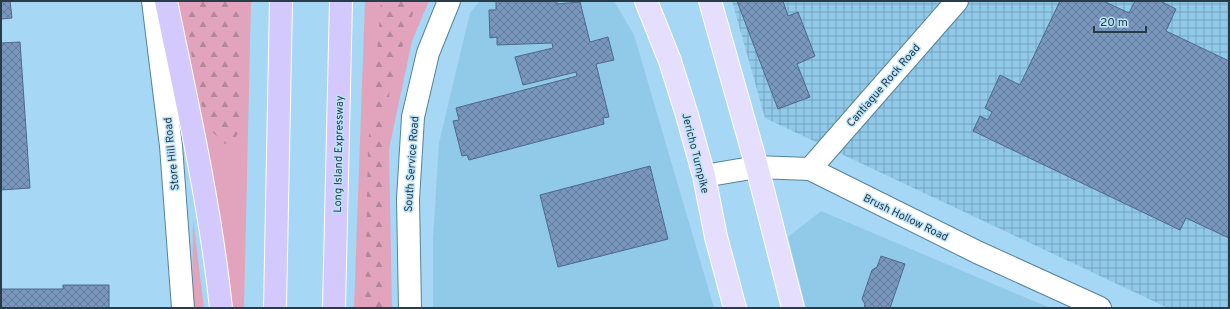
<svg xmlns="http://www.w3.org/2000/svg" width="1230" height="309" font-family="Overpass,sans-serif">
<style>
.built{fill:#91c9e8}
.industrial{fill:url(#industrial-grid)}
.grass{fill:#e1a4bc}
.forest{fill:url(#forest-firs)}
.building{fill:url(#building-cross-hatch);stroke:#4c698b}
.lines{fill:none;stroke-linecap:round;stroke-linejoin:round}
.secondary-casing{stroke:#54839d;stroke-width:24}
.primary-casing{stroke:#fff;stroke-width:24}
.motorway-casing{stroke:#fff;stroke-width:24}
.secondary{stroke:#fff;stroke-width:22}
.primary{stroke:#e5dffd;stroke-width:22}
.motorway{stroke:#d3c9fc;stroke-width:22}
.labels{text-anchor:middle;stroke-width:3;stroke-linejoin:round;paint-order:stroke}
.street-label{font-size:11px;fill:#273c47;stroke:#bbe3fa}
</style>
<defs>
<pattern id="industrial-grid" width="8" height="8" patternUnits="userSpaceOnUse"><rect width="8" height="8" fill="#91c9e8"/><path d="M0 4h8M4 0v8" fill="none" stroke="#76a4be"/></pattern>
<pattern id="forest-firs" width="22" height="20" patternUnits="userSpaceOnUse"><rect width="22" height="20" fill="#e1a4bc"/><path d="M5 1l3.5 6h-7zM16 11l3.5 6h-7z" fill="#b6879b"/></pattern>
<pattern id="building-cross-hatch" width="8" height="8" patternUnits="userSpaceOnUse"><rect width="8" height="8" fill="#7997bc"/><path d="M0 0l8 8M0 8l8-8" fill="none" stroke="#637c9b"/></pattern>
</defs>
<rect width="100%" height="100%" fill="#a6d7f4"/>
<g class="built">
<polygon points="480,1 614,1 634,35 714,308 433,308 433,239 439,143 470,13"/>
<polygon points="821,211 1050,308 806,308 788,237"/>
</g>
<polygon class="industrial" points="732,1 1229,1 1229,308 1168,308 765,118"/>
<g class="grass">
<polygon points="173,1 251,1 244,308 228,308"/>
<polygon points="365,1 429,1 412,41 389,149 392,308 354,308"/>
<polygon points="193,219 204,308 192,308"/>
</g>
<g class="forest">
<polygon points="188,1 242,1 240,131 232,142 225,144 208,128 197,89 187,27"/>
<polygon points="381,1 417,1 391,82 384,131 385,308 365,308 368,144 373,104"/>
</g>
<g class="building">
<polygon points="1,1 10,1 12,18 1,19"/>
<polygon points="496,1 557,1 557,4 580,2 590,42 608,37 614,60 596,64 609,117 603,118 604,124 469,160 467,155 462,156 453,121 459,120 456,108 577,76 576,72 523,85 515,57 553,48 552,43 497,45 497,37 490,38 489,10 496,10"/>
<polygon points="737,1 783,1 788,16 798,12 815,56 797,64 810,97 778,109"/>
<polygon points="1060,1 1103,1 1129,13 1135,1 1160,1 1176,9 1166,31 1229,61 1229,238 1186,218 1180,230 973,131 980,116 988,120 992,112 985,108 1000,75 1020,85"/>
<polygon points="20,42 30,188 1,190 1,43"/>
<polygon points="650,166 668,239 558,267 540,195"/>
<polygon points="881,256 905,264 890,308 864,308 865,304 862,299 872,270 877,267"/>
<polygon points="63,285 109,285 109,308 1,308 1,289 63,289"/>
</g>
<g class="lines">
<defs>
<g id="secondary">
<polyline points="153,1 171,146 183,308"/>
<polyline points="810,169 957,1"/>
<polyline points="704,176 757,167 810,169 977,252 1100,308"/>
<polyline points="410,308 408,199 413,117 428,53 449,1"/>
</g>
<g id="primary">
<polyline points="646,1 670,61 687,115 704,176 716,237 735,308"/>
<polyline points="710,1 757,167 793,308"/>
</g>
<g id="motorway">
<path d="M 166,1 C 187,103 210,204 221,308"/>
<polyline points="275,308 281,1"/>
<polyline points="334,308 341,1"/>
</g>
</defs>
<use href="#secondary" class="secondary-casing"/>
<use href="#primary" class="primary-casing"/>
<use href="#motorway" class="motorway-casing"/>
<use href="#secondary" class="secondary"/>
<use href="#primary" class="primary"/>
<use href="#motorway" class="motorway"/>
</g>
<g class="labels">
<g class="street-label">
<text transform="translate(883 85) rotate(-49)" y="4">Cantiague Rock Road</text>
<text transform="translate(696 153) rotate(76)" y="4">Jericho Turnpike</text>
<text transform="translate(171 154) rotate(-96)" y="4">Store Hill Road</text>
<text transform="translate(338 154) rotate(-89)" y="4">Long Island Expressway</text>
<text transform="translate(411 164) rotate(-86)" y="4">South Service Road</text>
<text transform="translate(906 217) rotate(26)" y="4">Brush Hollow Road</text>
</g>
</g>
<rect width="1230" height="309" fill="none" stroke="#273c47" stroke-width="4"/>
<path d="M1094 26v6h52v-6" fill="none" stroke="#273c47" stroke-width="2"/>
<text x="1100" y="26" font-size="12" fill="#273c47" stroke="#bbe3fa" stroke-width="3" paint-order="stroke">20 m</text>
</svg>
